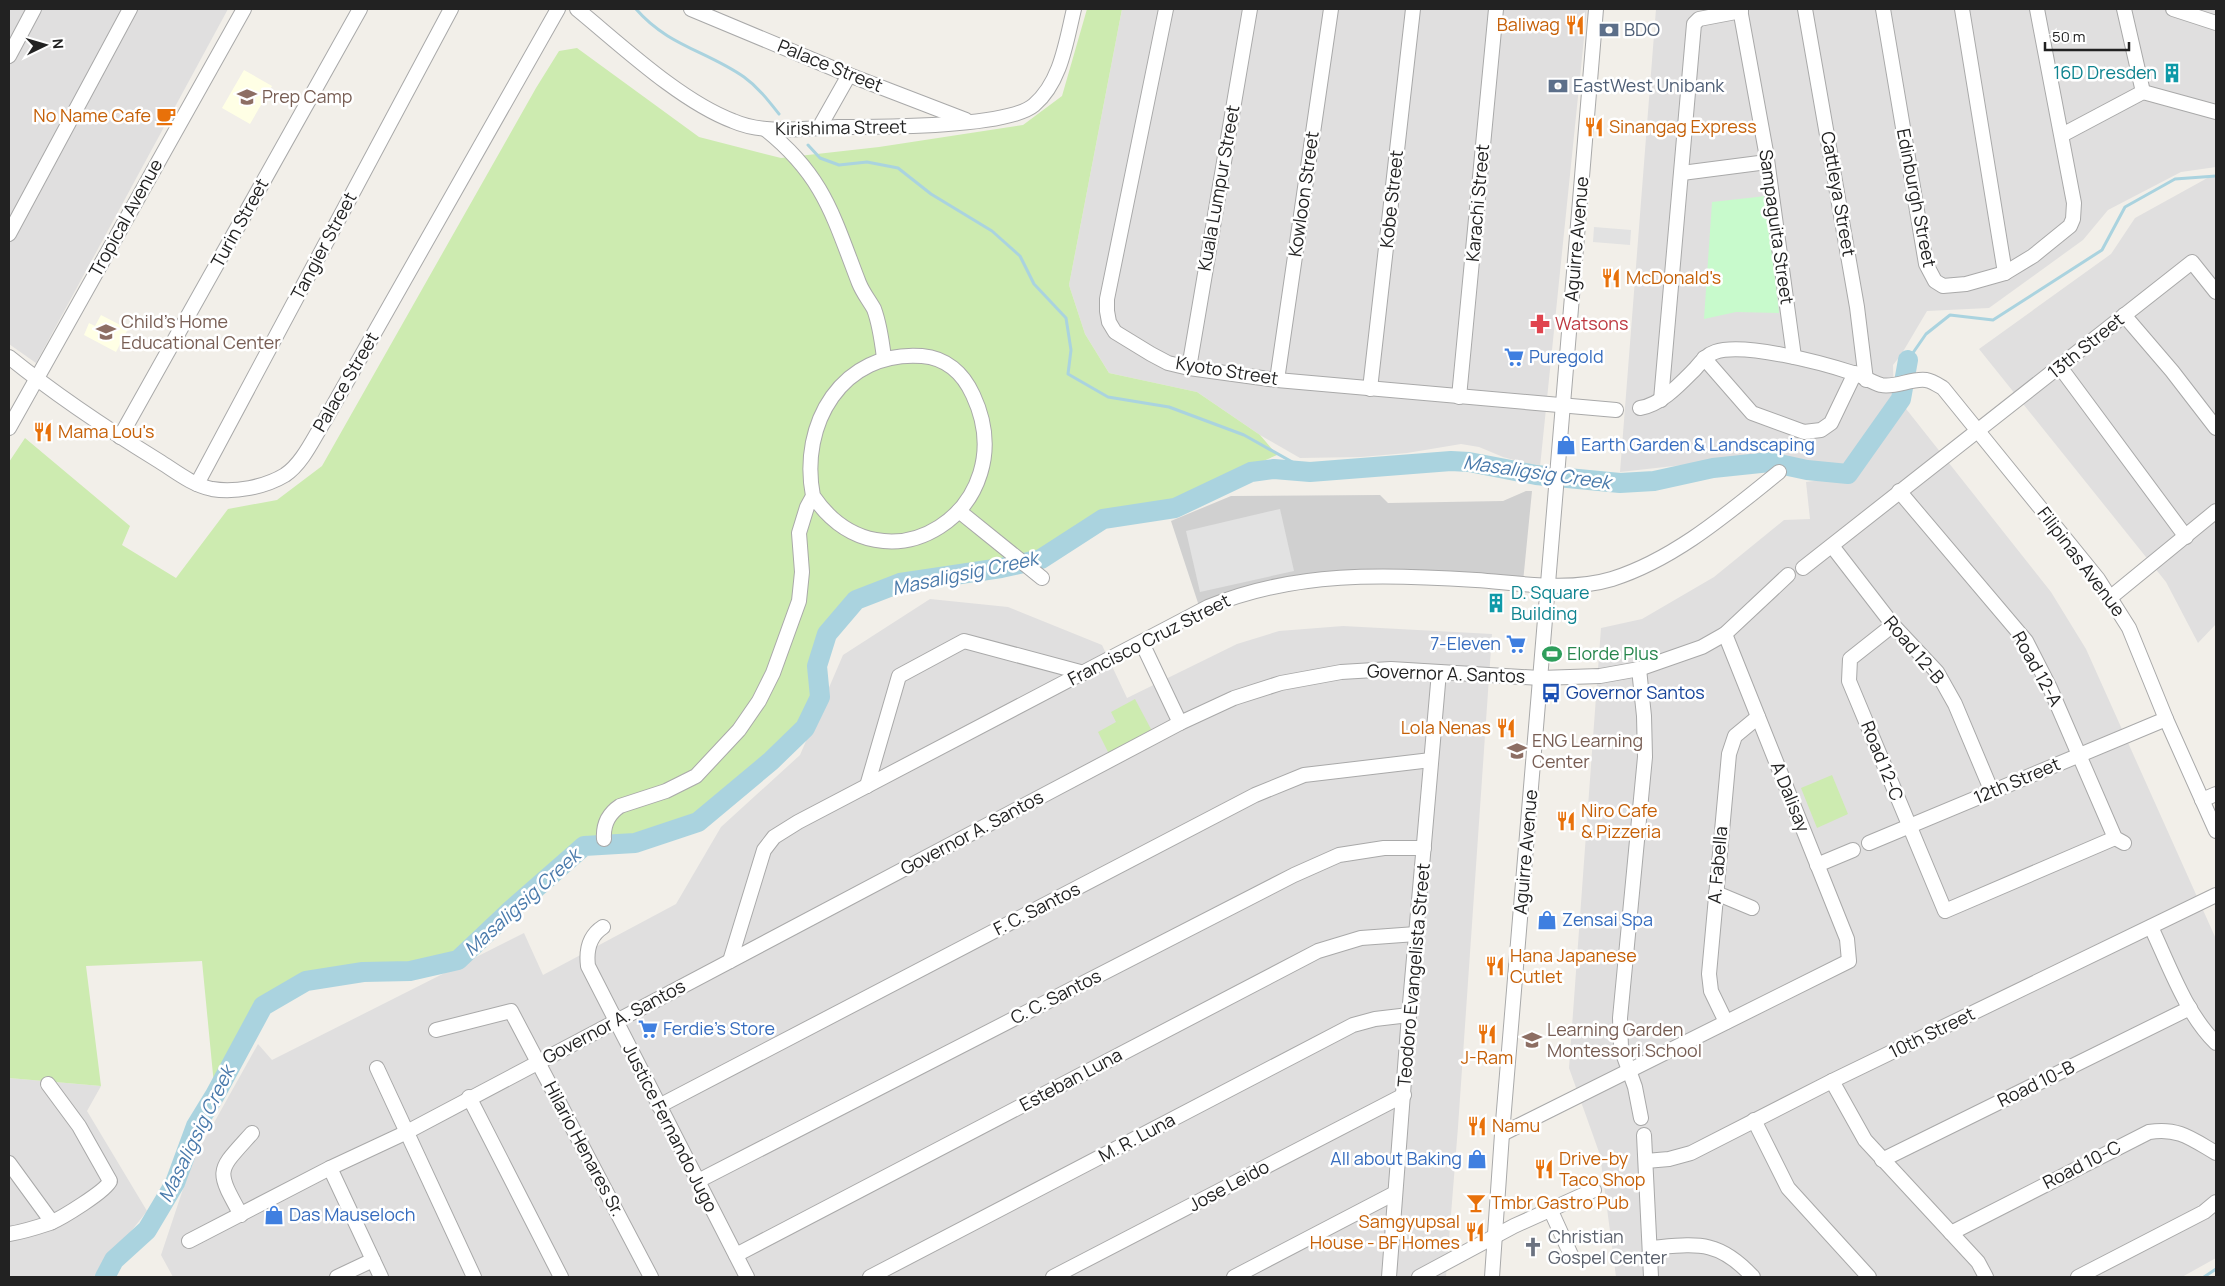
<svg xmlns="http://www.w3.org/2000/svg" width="2225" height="1286" font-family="Manrope,sans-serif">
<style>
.residential{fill:#e0dfdf}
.education{fill:#ffffe5}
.religious{fill:#d0d0d0}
.grass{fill:#cdebb0}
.park{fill:#c8facc}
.parking{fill:#e2e2e2}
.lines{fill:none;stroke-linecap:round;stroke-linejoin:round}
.stream{stroke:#aad3df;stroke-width:3}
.river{stroke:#aad3df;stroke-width:20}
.minor-casing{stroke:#a9a9a9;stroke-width:16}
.minor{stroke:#fff;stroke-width:14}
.labels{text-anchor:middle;stroke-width:5;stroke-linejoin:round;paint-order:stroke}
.food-label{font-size:18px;fill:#c56008;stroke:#fff;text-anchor:start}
.service-label{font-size:18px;fill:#4e5e75;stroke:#fff;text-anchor:start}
.street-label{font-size:18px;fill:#222;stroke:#fff}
.culture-label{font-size:18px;fill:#0d838f;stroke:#fff;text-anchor:end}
.education-label{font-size:18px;fill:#785e54;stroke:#fff;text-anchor:start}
.health-label{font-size:18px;fill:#be3a42;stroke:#fff;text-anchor:start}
.shop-label{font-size:18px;fill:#366cbe;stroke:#fff;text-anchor:start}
.leisure-label{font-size:18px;fill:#27864d;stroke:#fff;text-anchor:start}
.transit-label{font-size:18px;fill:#164399;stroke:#fff;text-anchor:start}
.worship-label{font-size:18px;fill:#5b616d;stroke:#fff;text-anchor:start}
.water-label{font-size:19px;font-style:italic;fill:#4a7aab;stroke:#fff}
</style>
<rect width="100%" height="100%" fill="#f2efe9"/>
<g class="residential">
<polygon points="9,9 228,9 36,363 9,344"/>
<polygon points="1122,9 1587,9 1540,467 1503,457 1479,447 1461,444 1407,453 1361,457 1300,458 1260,435 1197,392 1109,373 1085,334 1069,285"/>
<polygon points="1656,9 2216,9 2216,167 2181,172 2108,210 2083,240 1989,308 1927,311 1901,355 1893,365 1894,403 1846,465 1815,467 1764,456 1620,472"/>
<polygon points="2211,176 2216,178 2216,624 2198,643 2166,582 1979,349 2111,254 2135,218"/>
<polygon points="1903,405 2051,592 2086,649 2216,939 2216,1258 2182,1277 1616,1277 1600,1155 1569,1068 1601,628 1642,619 1714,577 1784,520 1810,519 1806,482 1858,475"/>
<polygon points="930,599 1008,607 1102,645 1127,698 1237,644 1279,631 1343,626 1492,634 1458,1127 1446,1277 173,1277 161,1255 192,1162 258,1044 272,1060 524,933 543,975 676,904 721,827 800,755 843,655"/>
<polygon points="9,1078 101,1086 87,1111 147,1211 95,1277 9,1277"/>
</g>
<g class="education">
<polygon points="244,70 272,86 250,124 222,108"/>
<polygon points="101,315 128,329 116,352 84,335 89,323 95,326"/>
</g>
<polygon class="religious" points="1526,491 1532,491 1523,582 1366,573 1199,606 1171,521 1231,496 1380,495 1388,503 1503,501"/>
<g class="grass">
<polygon points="1087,9 1122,9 1069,285 1085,334 1109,373 1197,392 1260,435 1277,455 1172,501 1100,512 1041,559 1001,568 900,583 856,600 827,634 817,666 820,697 805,728 771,761 698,822 635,843 584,846 512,909 458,960 410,971 363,972 306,981 263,1006 215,1095 202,961 86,966 101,1086 9,1078 9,462 25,438 130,526 122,545 176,578 228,509 277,500 322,466 536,88 559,51 577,48 699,137 781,158 879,147 1023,125 1062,96"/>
<polygon points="1135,699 1152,731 1109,754 1098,732 1116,722 1111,712"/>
<polygon points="1832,775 1848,814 1817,828 1801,788"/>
</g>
<polygon class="park" points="1766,196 1779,313 1736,312 1704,319 1712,202"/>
<g class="parking">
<polygon points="1594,227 1631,230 1630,245 1593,242"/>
<polygon points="1280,509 1294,571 1200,592 1186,531"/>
</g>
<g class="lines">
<g class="stream">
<path d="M 636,9 C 668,46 707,51 744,77 C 758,87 768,100 779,114"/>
<polyline points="808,145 820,158 839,165 867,162 898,168 931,194 992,231 1020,256 1034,284 1066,318 1071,350 1068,374 1108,397 1169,407 1244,435 1310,472"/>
<polyline points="1908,360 1926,334 1950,315 1993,320 2102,250 2125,207 2175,179 2216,176"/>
<polyline points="2204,1277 2216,1269"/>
</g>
<polyline class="river" points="105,1277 114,1260 147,1230 175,1183 196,1126 215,1095 263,1006 306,981 363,972 410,971 458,960 512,909 584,846 635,843 698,822 771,761 805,728 820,697 817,666 827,634 856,600 900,583 1001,568 1041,559 1103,519 1175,508 1251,472 1274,469 1310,472 1451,461 1469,462 1536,475 1620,483 1654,481 1713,468 1770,462 1807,470 1848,474 1901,399 1908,360"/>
<defs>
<g id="minor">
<path d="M 577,9 C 621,45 680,101 733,121 C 742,125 756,128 766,129 C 789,131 814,128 838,127 C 877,127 1007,128 1034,105 C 1061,82 1066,42 1074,9"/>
<polyline points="691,9 849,75 966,120"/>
<polyline points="1166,9 1107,299 1107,311 1109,322 1115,332 1151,354 1168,363 1189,368 1277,380 1616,410"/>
<polyline points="1740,9 1766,152 1794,357"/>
<polyline points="1805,9 1857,307 1866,380"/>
<polyline points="1883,9 1926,264 1935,281 1943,286 1966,284 2005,273 2033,256 2070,226 2073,219 2074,203 2037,9"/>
<polyline points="1962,9 2005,273"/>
<polyline points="2124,9 2143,92"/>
<polyline points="2173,9 2216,23"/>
<polyline points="9,56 34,9"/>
<polyline points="819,128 849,75"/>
<path d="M 765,129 C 824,176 833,216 859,283 C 863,293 869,300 874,309 C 880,325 882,342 884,358"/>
<polyline points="2062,135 2143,92 2216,112"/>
<polyline points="1682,173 1767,162"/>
<polyline points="9,234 130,9"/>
<polyline points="2124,315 2172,371 2216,428"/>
<path d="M 9,357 C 56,395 107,429 159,461 C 175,471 192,485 212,489 C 235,493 265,487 285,475 C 303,463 314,437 325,420 L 558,9"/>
<polyline points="1704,358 1752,413 1804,432 1821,430 1831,423 1855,373"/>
<polyline points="2060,367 2186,537"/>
<polyline points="1189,368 1250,9"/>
<polyline points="1277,380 1331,9"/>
<polyline points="1370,389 1413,9"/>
<polyline points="1459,397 1496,9"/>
<polyline points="1661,400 1694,24 1699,19 1741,11"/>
<path d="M 1640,408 C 1661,405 1680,384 1695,369 C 1701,362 1706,355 1715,352 C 1744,342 1823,363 1853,373 C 1863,376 1871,382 1881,385 C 1896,388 1911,378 1926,380 C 1932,381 1938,385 1943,388 L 2098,579 L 2129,628 L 2166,719 L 2216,831"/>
<polyline points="9,428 244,9"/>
<polyline points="120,437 360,9"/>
<polyline points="197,484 451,9"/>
<polyline points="1899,491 2026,641 2050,688 2115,838 2124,843"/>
<polyline points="959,511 1042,578"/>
<polyline points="1832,546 1893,625 1937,672 1955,704 1992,792"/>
<polyline points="1803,568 2192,262 2216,292"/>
<polyline points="2111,597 2216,511"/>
<polyline points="1893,625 1850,659 1849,681 1945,911 2115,838"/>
<polyline points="1142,643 1180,723"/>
<polyline points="1639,669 1644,716 1645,757 1620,1018 1621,1048 1635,1087 1641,1118"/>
<polyline points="867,786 899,676 964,641 1084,673"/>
<polyline points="2202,800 2216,794"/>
<path d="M 604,839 C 603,825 608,814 620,806 L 666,791 L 696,776 L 739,730 L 759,701 L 773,673 L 799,601 L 802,572 L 799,533 L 807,507 L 813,496 C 799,424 842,350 922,356 C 946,358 963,373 973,395 C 1026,508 884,600 813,496"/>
<polyline points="1869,843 2166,719"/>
<polyline points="1817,865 1853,850"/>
<polyline points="1716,893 1752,908"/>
<path d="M 603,927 C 589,936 586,950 588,966 L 747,1277"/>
<path d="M 2151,927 C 2169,965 2186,1014 2216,1043"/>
<path d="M 730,961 L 764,850 L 774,837 L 798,822 L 1208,607 C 1294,571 1385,574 1476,580 C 1519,583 1569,592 1612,579 C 1675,559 1728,513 1779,472"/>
<polyline points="1726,1022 1711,991 1709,974 1729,754 1735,736 1758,717"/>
<polyline points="436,1030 511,1011 651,1277"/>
<polyline points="377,1068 474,1277"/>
<polyline points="1832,1081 1865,1140 1978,1262 1986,1277"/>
<polyline points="469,1097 561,1277"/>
<polyline points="659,1106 1255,795 1304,775 1431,760"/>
<polyline points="1754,1120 1788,1188 1869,1277"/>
<polyline points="1502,1134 1849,961 1847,939 1725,634"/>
<polyline points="1644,1135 1651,1277"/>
<polyline points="1882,1160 2190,1008"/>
<polyline points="1646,1161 1669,1159 1691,1153 1832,1081 2216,895"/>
<polyline points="9,1163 52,1222"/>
<polyline points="330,1168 381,1277"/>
<polyline points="698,1181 1294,875 1339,855 1384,848 1424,848"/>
<polyline points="1551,1211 1571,1255"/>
<path d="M 241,1215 C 215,1168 217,1172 252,1133"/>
<path d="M 1951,1233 L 2149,1132 C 2178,1127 2192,1139 2216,1153"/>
<path d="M 9,1234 C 22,1232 38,1227 50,1223 C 62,1218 106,1191 110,1181 L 79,1126 L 48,1084"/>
<polyline points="189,1241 330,1168 405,1133 1180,723 1234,698 1281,683 1341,672 1391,669 1540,678 1600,676 1639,669 1702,647 1725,634 1788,575"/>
<path d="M 1650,1248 C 1697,1244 1718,1239 1753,1277"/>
<polyline points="736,1255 1318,951 1361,938 1416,934"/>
<polyline points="337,1277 373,1260"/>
<polyline points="870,1277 1353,1025 1375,1019 1409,1015"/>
<polyline points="1053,1277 1404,1095"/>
<polyline points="1234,1277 1395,1193"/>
<polyline points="1389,1277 1409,1015 1439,672"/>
<polyline points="1419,1277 1514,1226 1594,1190"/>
<polyline points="1492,1277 1502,1134 1596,9"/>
<polyline points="2078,1277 2204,1212 2216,1202"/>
</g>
</defs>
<use href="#minor" class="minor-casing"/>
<use href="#minor" class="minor"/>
</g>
<defs>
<symbol id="restaurant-bare" viewBox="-9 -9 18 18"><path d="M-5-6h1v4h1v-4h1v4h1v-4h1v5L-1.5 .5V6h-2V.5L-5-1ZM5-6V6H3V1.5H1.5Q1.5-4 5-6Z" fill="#e8710a" stroke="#fff" stroke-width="2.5" paint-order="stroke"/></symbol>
<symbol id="bank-bare" viewBox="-9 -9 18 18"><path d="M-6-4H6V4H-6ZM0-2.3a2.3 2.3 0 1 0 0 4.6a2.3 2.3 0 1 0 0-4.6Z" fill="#5c6f8a" stroke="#fff" stroke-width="2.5" paint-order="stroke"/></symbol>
<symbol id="building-bare" viewBox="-9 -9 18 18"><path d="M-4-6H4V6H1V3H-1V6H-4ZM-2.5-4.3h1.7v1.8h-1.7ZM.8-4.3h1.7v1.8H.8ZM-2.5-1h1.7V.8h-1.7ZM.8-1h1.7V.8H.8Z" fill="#0f9aa8" stroke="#fff" stroke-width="2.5" paint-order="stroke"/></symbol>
<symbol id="school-bare" viewBox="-9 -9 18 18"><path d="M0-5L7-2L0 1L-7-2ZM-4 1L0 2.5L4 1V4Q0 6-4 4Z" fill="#8d6e63" stroke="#fff" stroke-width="2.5" paint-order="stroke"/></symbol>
<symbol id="cafe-bare" viewBox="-9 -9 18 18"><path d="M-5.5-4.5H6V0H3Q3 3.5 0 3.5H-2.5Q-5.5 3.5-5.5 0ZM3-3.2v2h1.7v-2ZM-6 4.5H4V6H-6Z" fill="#e8710a" stroke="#fff" stroke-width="2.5" paint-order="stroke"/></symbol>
<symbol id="pharmacy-bare" viewBox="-9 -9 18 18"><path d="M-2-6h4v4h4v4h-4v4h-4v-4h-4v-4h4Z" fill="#e0444e" stroke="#fff" stroke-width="2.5" paint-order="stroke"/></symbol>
<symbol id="supermarket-bare" viewBox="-9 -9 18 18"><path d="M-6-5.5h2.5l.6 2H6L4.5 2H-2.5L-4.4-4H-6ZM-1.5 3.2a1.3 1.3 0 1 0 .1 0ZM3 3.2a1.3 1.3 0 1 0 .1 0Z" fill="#3f7fe0" stroke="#fff" stroke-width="2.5" paint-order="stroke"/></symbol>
<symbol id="shop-bare" viewBox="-9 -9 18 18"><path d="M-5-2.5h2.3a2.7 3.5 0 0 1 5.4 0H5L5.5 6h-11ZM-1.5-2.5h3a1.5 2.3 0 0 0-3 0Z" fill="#3f7fe0" stroke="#fff" stroke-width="2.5" paint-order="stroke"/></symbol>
<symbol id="stadium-bare" viewBox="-9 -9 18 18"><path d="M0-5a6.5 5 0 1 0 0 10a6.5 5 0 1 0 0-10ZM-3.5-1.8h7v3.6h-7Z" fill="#2e9e5b" stroke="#fff" stroke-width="2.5" paint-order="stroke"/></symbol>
<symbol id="bus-bare" viewBox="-9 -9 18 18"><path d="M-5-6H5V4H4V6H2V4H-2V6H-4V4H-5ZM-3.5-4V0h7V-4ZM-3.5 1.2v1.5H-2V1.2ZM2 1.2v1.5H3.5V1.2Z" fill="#1a4fb4" stroke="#fff" stroke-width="2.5" paint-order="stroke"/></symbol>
<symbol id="bar-bare" viewBox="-9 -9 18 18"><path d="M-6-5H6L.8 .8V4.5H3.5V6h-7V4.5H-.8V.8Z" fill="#e8710a" stroke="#fff" stroke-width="2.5" paint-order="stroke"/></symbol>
<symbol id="church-bare" viewBox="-9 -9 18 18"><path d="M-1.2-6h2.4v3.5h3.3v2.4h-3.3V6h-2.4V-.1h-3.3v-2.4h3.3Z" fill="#6b7280" stroke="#fff" stroke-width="2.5" paint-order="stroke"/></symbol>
</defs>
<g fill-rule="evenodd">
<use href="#restaurant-bare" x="1561" y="11" width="28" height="28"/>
<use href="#bank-bare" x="1595" y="16" width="28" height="28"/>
<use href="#building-bare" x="2158" y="59" width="28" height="28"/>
<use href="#bank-bare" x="1544" y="72" width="28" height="28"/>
<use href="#school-bare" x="233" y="83" width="28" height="28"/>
<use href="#cafe-bare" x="152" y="102" width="28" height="28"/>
<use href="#restaurant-bare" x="1580" y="113" width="28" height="28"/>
<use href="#restaurant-bare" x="1597" y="264" width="28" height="28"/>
<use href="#pharmacy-bare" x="1526" y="310" width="28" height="28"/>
<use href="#school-bare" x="92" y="318" width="28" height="28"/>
<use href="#supermarket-bare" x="1500" y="343" width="28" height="28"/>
<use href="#restaurant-bare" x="29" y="418" width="28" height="28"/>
<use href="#shop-bare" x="1552" y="431" width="28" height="28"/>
<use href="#building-bare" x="1482" y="589" width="28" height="28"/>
<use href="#supermarket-bare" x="1502" y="630" width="28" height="28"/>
<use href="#stadium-bare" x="1538" y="640" width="28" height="28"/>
<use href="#bus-bare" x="1537" y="679" width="28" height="28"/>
<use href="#restaurant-bare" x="1492" y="714" width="28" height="28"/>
<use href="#school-bare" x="1503" y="737" width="28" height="28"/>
<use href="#restaurant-bare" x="1552" y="807" width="28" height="28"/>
<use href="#shop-bare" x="1533" y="906" width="28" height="28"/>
<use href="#restaurant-bare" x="1481" y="952" width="28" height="28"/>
<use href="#supermarket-bare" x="634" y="1015" width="28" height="28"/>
<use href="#restaurant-bare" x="1473" y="1020" width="28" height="28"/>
<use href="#school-bare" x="1518" y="1026" width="28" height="28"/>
<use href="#restaurant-bare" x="1463" y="1112" width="28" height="28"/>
<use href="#shop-bare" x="1463" y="1145" width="28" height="28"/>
<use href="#restaurant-bare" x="1530" y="1155" width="28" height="28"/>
<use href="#bar-bare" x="1462" y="1189" width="28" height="28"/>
<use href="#shop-bare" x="260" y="1201" width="28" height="28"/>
<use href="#restaurant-bare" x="1461" y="1218" width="28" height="28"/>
<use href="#church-bare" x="1519" y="1233" width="28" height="28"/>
</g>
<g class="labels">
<g class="food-label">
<text x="1560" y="31" text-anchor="end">Baliwag</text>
<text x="151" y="122" text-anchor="end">No Name Cafe</text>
<text x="1609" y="133">Sinangag Express</text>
<text x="1626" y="284">McDonald's</text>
<text x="58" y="438">Mama Lou's</text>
<text x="1491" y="734" text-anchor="end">Lola Nenas</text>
<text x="1581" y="817">Niro Cafe<tspan x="1581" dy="21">&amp; Pizzeria</tspan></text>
<text x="1510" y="962">Hana Japanese<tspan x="1510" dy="21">Cutlet</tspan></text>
<text x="1487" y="1064" text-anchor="middle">J-Ram</text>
<text x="1492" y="1132">Namu</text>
<text x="1559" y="1165">Drive-by<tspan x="1559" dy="21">Taco Shop</tspan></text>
<text x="1491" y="1209">Tmbr Gastro Pub</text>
<text x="1460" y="1228" text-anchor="end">Samgyupsal<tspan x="1460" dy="21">House - BF Homes</tspan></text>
</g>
<g class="service-label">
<text x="1624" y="36">BDO</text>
<text x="1573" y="92">EastWest Unibank</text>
</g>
<g class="street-label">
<text transform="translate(830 66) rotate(22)" y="6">Palace Street</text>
<text transform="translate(841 128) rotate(-1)" y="6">Kirishima Street</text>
<text transform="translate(1219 188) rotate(-80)" y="6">Kuala Lumpur Street</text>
<text transform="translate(1304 194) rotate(-82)" y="6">Kowloon Street</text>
<text transform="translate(1838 194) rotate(80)" y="6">Cattleya Street</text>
<text transform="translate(1916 198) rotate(79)" y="6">Edinburgh Street</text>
<text transform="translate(1392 199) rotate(-84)" y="6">Kobe Street</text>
<text transform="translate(1478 203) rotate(-85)" y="6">Karachi Street</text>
<text transform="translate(126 218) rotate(-61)" y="6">Tropical Avenue</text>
<text transform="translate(240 223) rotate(-61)" y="6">Turin Street</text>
<text transform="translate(1776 227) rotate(82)" y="6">Sampaguita Street</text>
<text transform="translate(1577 239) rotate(-85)" y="6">Aguirre Avenue</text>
<text transform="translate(324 246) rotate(-62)" y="6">Tangier Street</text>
<text transform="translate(2086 346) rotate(-39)" y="6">13th Street</text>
<text transform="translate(1227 371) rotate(9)" y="6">Kyoto Street</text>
<text transform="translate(346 382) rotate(-60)" y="6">Palace Street</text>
<text transform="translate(2081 562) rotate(53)" y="6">Filipinas Avenue</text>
<text transform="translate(1149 640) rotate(-27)" y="6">Francisco Cruz Street</text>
<text transform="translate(1914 650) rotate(50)" y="6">Road 12-B</text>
<text transform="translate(2037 669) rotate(61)" y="6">Road 12-A</text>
<text transform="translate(1446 674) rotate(2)" y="6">Governor A. Santos</text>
<text transform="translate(1882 761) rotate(68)" y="6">Road 12-C</text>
<text transform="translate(2017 781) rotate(-23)" y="6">12th Street</text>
<text transform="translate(1790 797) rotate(68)" y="6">A Dalisay</text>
<text transform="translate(972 833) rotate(-28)" y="6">Governor A. Santos</text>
<text transform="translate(1526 852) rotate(-85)" y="6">Aguirre Avenue</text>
<text transform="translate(1718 865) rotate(-85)" y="6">A. Fabella</text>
<text transform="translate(1037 909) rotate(-27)" y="6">F. C. Santos</text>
<text transform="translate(1414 975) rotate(-85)" y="6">Teodoro Evangelista Street</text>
<text transform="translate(1056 997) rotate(-27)" y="6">C. C. Santos</text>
<text transform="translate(614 1022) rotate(-28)" y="6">Governor A. Santos</text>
<text transform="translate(1932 1033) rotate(-26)" y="6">10th Street</text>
<text transform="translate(1071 1080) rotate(-28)" y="6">Esteban Luna</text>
<text transform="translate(2036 1084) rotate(-26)" y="6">Road 10-B</text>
<text transform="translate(670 1128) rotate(63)" y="6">Justice Fernando Jugo</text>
<text transform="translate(1137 1138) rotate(-28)" y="6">M. R. Luna</text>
<text transform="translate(584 1149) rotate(62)" y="6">Hilario Henares Sr.</text>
<text transform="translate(2082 1165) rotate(-27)" y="6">Road 10-C</text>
<text transform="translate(1229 1186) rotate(-28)" y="6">Jose Leido</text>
</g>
<g class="culture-label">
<text x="2157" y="79">16D Dresden</text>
<text x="1511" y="599" text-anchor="start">D. Square<tspan x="1511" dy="21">Building</tspan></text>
</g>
<g class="education-label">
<text x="262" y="103">Prep Camp</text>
<text x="121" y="328">Child's Home<tspan x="121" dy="21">Educational Center</tspan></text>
<text x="1532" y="747">ENG Learning<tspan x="1532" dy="21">Center</tspan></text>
<text x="1547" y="1036">Learning Garden<tspan x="1547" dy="21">Montessori School</tspan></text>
</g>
<g class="health-label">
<text x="1555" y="330">Watsons</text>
</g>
<g class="shop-label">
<text x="1529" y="363">Puregold</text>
<text x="1581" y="451">Earth Garden &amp; Landscaping</text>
<text x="1501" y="650" text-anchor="end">7-Eleven</text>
<text x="1562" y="926">Zensai Spa</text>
<text x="663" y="1035">Ferdie's Store</text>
<text x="1462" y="1165" text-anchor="end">All about Baking</text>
<text x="289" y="1221">Das Mauseloch</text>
</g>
<g class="leisure-label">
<text x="1567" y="660">Elorde Plus</text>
</g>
<g class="transit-label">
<text x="1566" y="699">Governor Santos</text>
</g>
<g class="worship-label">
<text x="1548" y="1243">Christian<tspan x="1548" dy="21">Gospel Center</tspan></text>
</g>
<g class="water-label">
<text transform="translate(1537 472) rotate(8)" y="7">Masaligsig Creek</text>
<text transform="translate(965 573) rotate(-12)" y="7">Masaligsig Creek</text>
<text transform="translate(522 902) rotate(-42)" y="7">Masaligsig Creek</text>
<text transform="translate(196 1134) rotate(-64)" y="7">Masaligsig Creek</text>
</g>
</g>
<rect width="2225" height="1286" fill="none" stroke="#222222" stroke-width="20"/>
<g transform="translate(45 45) rotate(85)" stroke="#ffffff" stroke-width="4" paint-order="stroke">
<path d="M0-4L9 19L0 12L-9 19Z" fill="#222222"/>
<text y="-8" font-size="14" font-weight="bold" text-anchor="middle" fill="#222222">N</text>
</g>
<path d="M2045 42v8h84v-8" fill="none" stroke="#222222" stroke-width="2.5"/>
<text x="2052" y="42" font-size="15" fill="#222222" stroke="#ffffff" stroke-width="4" paint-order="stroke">50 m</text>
</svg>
